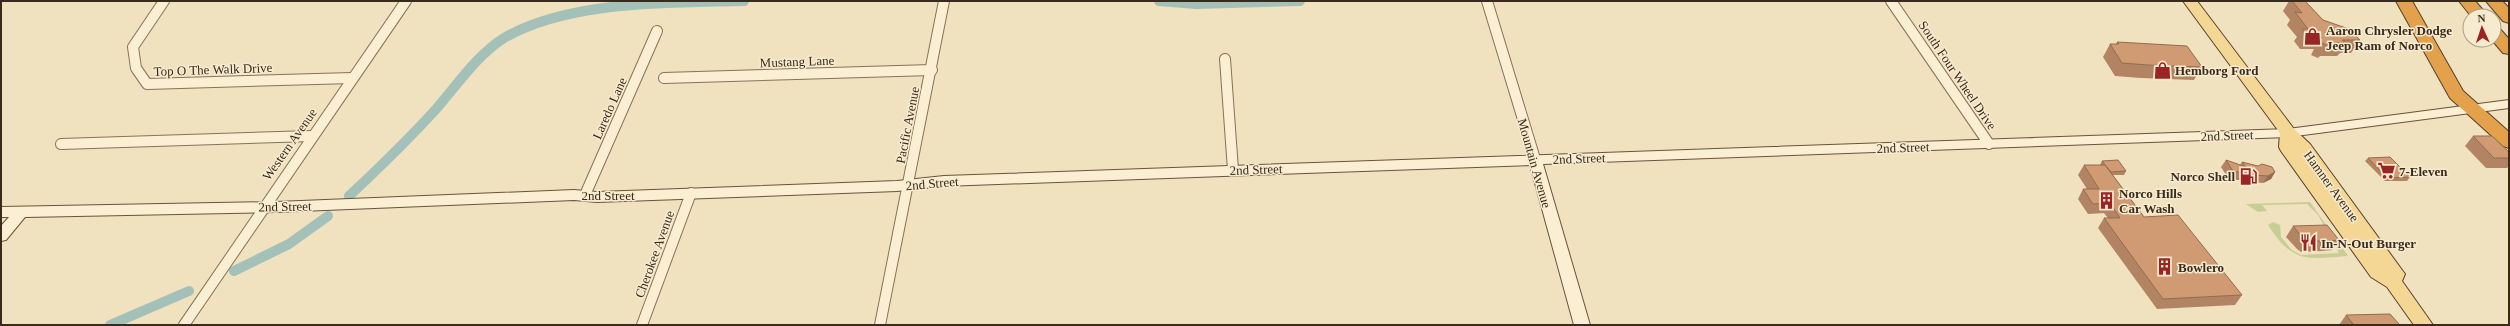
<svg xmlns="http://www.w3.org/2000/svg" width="2510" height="326" font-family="Georgia,serif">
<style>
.green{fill:#c7ce93}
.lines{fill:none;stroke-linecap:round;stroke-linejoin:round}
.canal{stroke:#a3c1b8;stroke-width:10}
.street-casing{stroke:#897257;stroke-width:12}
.secondary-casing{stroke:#6b533a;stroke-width:2}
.primary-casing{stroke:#57402b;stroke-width:2}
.highway-casing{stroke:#57402b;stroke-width:2}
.street{stroke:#faeed3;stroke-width:10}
.secondary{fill:#faeed3;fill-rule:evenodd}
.primary{fill:#f5d795;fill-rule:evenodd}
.highway{fill:#e4a14b;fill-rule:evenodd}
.wall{fill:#b38463}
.shaded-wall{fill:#926c50}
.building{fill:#d09a73;stroke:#926c50}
.labels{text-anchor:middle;stroke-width:3;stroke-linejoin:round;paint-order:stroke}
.poi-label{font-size:13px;font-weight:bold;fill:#382a1c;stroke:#f7ebcf;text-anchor:start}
.street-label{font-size:13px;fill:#382a1c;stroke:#f7ebcf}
</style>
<rect width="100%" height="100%" fill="#f0e1bf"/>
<path class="green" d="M 2310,202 L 2348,256 C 2307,259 2293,264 2268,225 L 2273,222 L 2280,225 L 2281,237 L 2292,250 L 2301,255 L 2339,253 L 2318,215 L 2307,204 L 2262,205 L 2267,211 L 2258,212 L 2246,204 Z"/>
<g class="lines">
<g class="canal">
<polyline points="1159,1 1196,4 1300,1"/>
<path d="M 349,196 C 379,168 409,139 437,108 C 457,85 477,55 504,38 C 569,0 670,3 744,1"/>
<polyline points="234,271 289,244 328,216"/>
<polyline points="110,325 189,291"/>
</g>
<defs>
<g id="street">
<polyline points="164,1 133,47 136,68 147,84 352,78"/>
<polyline points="1487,1 1535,159"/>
<polyline points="1891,1 1989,144"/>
<polyline points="1225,59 1233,170"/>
<polyline points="664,78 932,70"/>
<polyline points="61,144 312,136"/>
<polyline points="585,195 657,31"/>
<polyline points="184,325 406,1"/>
<polyline points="642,325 691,193"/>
<polyline points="880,325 944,1"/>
</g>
<polygon id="secondary" points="2509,100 2509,108 2288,137 1543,164 1590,325 1574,325 1530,165 944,186 897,191 597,202 574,200 276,212 25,217 6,240 1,241 1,226 9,217 1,217 1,207 276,202 574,190 597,192 897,181 944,176 2288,129"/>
<polygon id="primary" points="2183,1 2197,1 2294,129 2310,144 2402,270 2405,274 2402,281 2433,325 2414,325 2387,287 2371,277 2281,151 2279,147 2280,133"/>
<g id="highway">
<polygon points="2396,1 2412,1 2463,91 2509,132 2509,148 2503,146 2450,98"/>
<polygon points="2459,1 2475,1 2488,16 2471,16"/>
<polygon points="2486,1 2502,1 2509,8 2509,23 2503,21"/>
<polygon points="2494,27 2500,29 2509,39 2509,54 2503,53 2492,40"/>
</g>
</defs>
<use href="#street" class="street-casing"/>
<use href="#secondary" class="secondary-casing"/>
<use href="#primary" class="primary-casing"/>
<use href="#highway" class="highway-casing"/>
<use href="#street" class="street"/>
<use href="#secondary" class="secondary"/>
<use href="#primary" class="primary"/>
<use href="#highway" class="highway"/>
</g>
<g class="wall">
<polygon points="2289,1 2305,1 2323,20 2360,40 2351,53 2340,53 2337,56 2320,56 2318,58 2311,55 2314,49 2300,49 2294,41 2297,37 2287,25 2290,20 2283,11"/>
<polygon points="2117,42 2202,67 2194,80 2141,78 2115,76 2103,57 2110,44 2116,44"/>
<polygon points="2473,136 2509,158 2509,166 2507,168 2486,168 2465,146"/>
<polygon points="2368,158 2410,177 2407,181 2385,181 2365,161"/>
<polygon points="2226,160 2240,165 2242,162 2275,172 2271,179 2263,183 2248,182 2244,178 2237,180 2228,178 2221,167"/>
<polygon points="2102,161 2126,171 2124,175 2113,175 2144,217 2242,295 2235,305 2157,309 2098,228 2104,218 2108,218 2104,213 2088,214 2078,199 2083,189 2087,189 2078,175 2084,165 2100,165"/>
<polygon points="2293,226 2339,240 2332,250 2322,251 2301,252 2297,249 2286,237"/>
<polygon points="2346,315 2400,325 2339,325"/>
</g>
<g class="shaded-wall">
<polygon points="2249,171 2244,178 2237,180 2242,173"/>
<polygon points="2275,172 2271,179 2263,183 2268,176"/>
</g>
<g class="building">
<polygon points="2292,1 2305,1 2323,20 2349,29 2360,40 2342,40 2346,43 2328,43 2327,45 2319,42 2322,37 2308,36 2302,29 2308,29 2295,12 2302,13"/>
<polygon points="2117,42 2187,46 2202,67 2148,65 2122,63 2110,44 2119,44"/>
<polygon points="2473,136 2492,136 2509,152 2509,158 2494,158"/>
<polygon points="2390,157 2410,177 2387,178 2368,158"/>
<polygon points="2118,160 2126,171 2111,172 2102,161"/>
<polygon points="2226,160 2246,167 2242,162 2258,166 2262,164 2272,167 2275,172 2268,176 2252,175 2249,171 2242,173 2233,171"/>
<polygon points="2084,165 2105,165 2144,217 2178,215 2242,295 2163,299 2104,218 2120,218 2110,203 2093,204 2083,189 2099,189"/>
<polygon points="2327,225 2339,240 2330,241 2309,241 2304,239 2293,226"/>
<polygon points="2390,314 2400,325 2354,325 2346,315"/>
</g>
<defs>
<symbol id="shop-bare" viewBox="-9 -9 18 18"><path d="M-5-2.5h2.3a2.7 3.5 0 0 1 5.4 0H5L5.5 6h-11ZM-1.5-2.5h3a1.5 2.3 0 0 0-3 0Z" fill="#9b2425" stroke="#f7ebcf" stroke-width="2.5" paint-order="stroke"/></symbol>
<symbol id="supermarket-bare" viewBox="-9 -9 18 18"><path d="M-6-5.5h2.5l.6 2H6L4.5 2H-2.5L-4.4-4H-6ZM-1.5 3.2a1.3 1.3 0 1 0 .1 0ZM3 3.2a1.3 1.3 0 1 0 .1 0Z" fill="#9b2425" stroke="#f7ebcf" stroke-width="2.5" paint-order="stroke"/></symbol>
<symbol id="fuel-bare" viewBox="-9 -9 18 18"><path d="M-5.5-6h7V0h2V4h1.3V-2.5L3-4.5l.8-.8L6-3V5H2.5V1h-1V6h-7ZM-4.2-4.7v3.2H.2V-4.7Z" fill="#9b2425" stroke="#f7ebcf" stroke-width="2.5" paint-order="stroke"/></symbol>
<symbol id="building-bare" viewBox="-9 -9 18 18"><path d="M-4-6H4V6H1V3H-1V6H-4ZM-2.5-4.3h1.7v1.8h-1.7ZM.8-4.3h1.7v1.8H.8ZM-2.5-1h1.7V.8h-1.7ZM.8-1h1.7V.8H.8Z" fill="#9b2425" stroke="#f7ebcf" stroke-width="2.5" paint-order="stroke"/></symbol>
<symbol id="restaurant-bare" viewBox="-9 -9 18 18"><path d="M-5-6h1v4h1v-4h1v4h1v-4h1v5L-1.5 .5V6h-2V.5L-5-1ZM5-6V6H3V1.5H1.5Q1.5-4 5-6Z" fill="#9b2425" stroke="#f7ebcf" stroke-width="2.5" paint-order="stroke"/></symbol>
</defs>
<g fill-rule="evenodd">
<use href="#shop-bare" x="2300" y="24" width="25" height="25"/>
<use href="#shop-bare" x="2150" y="58" width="25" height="25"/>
<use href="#supermarket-bare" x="2374" y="158" width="25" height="25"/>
<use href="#fuel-bare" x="2236" y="164" width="25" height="25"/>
<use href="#building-bare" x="2094" y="188" width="25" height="25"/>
<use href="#restaurant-bare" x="2296" y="230" width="25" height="25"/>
<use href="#building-bare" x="2152" y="254" width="25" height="25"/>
</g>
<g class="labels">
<g class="poi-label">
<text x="2326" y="35">Aaron Chrysler Dodge<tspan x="2326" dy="15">Jeep Ram of Norco</tspan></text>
<text x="2175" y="75">Hemborg Ford</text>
<text x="2399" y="176">7-Eleven</text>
<text x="2235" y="181" text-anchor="end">Norco Shell</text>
<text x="2119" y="198">Norco Hills<tspan x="2119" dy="15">Car Wash</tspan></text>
<text x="2321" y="248">In-N-Out Burger</text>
<text x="2178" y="272">Bowlero</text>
</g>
<g class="street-label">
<text transform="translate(797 61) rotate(-2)" y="5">Mustang Lane</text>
<text transform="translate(213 69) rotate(-2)" y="5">Top O The Walk Drive</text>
<text transform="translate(1958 75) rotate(56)" y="5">South Four Wheel Drive</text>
<text transform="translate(609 108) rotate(-66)" y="5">Laredo Lane</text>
<text transform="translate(907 125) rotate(-79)" y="5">Pacific Avenue</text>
<text transform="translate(2227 135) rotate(-2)" y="5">2nd Street</text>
<text transform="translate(289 144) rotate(-55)" y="5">Western Avenue</text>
<text transform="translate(1903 147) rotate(-2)" y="5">2nd Street</text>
<text transform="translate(1579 158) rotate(-2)" y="5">2nd Street</text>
<text transform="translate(1535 163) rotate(74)" y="5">Mountain Avenue</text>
<text transform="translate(1256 169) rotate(-2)" y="5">2nd Street</text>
<text transform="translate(932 183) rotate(-5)" y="5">2nd Street</text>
<text transform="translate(2332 186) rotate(54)" y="5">Hamner Avenue</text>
<text x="608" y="200">2nd Street</text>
<text transform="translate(285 206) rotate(-1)" y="5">2nd Street</text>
<text transform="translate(654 254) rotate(-70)" y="5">Cherokee Avenue</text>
</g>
</g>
<rect width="2510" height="326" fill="none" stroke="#382a1c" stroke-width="4"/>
<g transform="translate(2482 28) rotate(357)"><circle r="19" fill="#f7ebcf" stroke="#ab9e87"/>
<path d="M0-3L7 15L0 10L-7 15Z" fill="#9b2425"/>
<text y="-6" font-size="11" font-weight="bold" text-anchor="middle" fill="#382a1c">N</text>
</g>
</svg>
